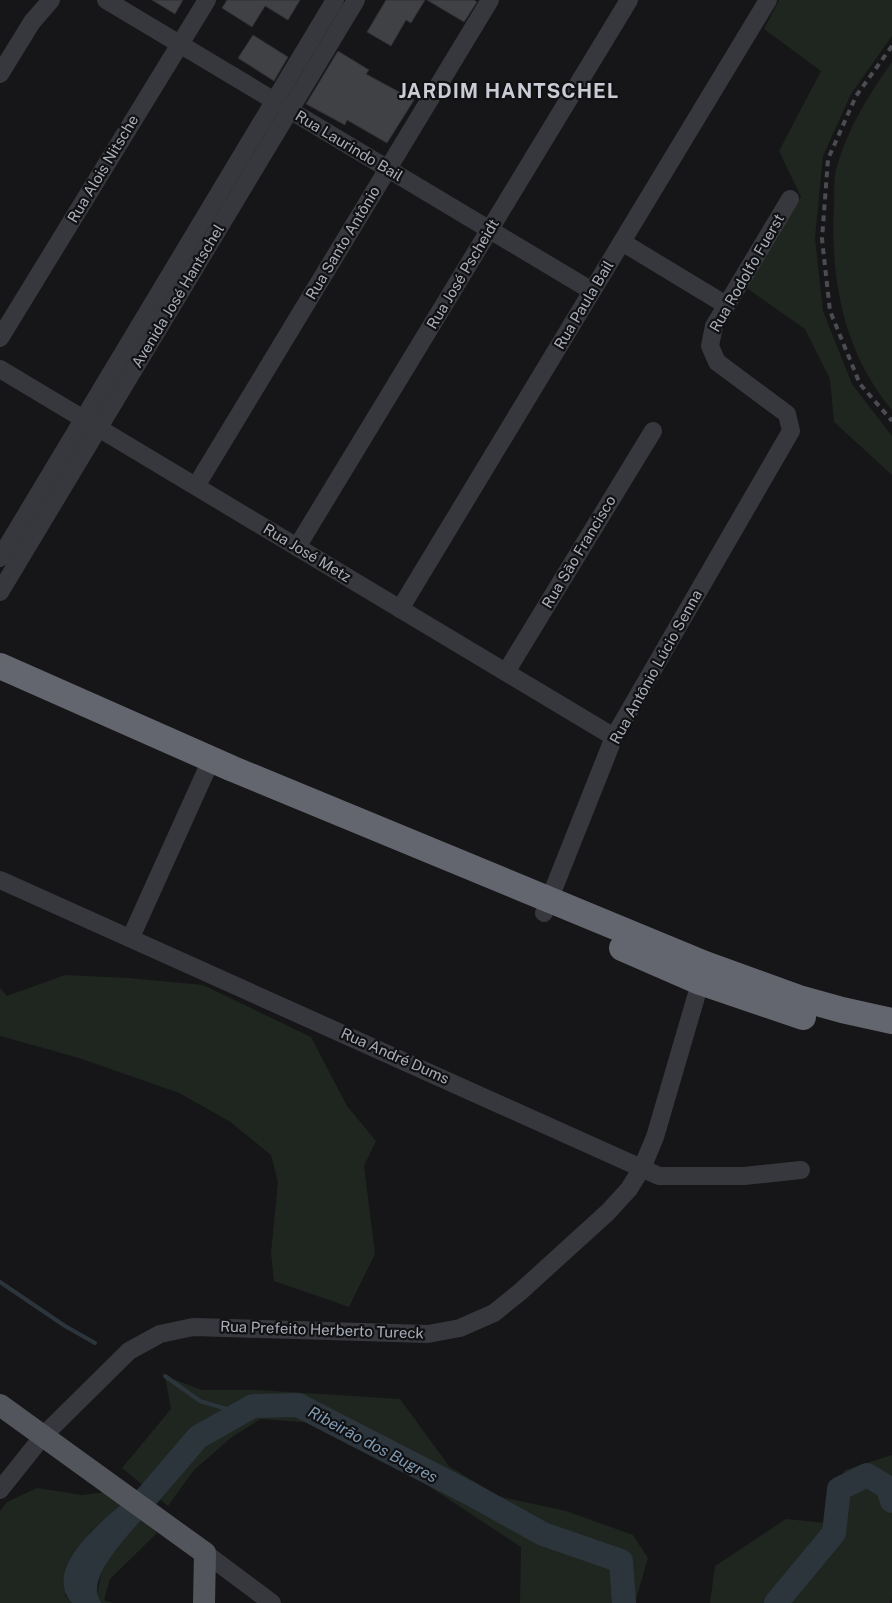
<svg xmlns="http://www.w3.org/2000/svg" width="892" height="1603" font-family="'Public Sans',sans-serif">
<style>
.green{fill:#1e261f}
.water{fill:#2c353c}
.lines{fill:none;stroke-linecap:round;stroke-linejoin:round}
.stream{stroke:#2c353c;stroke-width:4}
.river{stroke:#2c353c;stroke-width:24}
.building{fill:#404145;stroke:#303034}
.minor{stroke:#37383d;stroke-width:18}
.major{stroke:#53555c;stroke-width:22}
.highway{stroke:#63666e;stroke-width:26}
.rail{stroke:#4a4c52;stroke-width:4;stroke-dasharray:6 5;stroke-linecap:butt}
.labels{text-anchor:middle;stroke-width:4.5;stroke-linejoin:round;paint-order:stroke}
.street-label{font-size:15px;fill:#a8adb8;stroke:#111113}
.water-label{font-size:16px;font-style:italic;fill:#7f9bb3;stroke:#111113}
.district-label{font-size:20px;font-weight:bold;letter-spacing:1px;fill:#c9ccd4;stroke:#111113}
</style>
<rect width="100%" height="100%" fill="#161618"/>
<g class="green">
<polygon points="779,0 892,0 892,36 851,94 823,156 815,238 823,311 852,384 892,436 892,475 834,422 830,379 805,329 745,287 801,197 779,151 821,71 764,29"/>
<path d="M 892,62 L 892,410 C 844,353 830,279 834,207 C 835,194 833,178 837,166 C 848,128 869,94 892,62 Z"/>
<polygon points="65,975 129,978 203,985 311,1037 347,1106 376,1141 364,1166 375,1254 349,1307 274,1281 271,1253 278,1182 271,1155 229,1121 179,1093 79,1058 0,1036 0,988 7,996"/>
<polygon points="165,1376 202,1390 258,1390 400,1399 449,1466 497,1496 566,1511 633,1535 648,1558 635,1603 520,1603 521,1547 383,1456 315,1423 261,1419 232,1437 194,1470 168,1506 122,1468 171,1409"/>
<polygon points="892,1455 892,1598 890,1603 710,1603 715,1566 786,1519 826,1523 833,1490 845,1470"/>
<polygon points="37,1488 82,1495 106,1492 124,1502 90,1532 65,1595 72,1603 0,1603 0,1511 7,1502"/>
<path d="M 142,1519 L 157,1533 L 110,1579 L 104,1600 L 113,1603 L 102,1603 L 98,1599 C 97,1565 119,1543 142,1519 Z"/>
</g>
<path class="water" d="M 124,1502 L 142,1519 C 128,1535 82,1582 102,1603 L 72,1603 C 42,1569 100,1523 124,1502 Z"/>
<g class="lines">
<g class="stream">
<polyline points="0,1282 65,1326 95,1343"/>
<polyline points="165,1376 200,1401 240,1413"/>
</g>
<g class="river">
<polyline points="124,1519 139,1506 198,1437 253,1406 298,1405 471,1494 543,1534 621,1561 624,1603"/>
<polyline points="776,1603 834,1533 839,1489 867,1475 887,1487 892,1501"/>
</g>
</g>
<g class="building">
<polygon points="152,0 183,0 175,14"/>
<polygon points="227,0 300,0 288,20 265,6 252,27 222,8"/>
<polygon points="386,0 425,0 411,23 406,20 391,46 367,32"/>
<polygon points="427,0 474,0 477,2 464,22"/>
<polygon points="253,35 288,57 274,81 238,58"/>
<polygon points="338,51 369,70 366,74 414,100 387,143 347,120 345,125 306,104"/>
</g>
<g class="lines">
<g class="minor">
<polyline points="106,0 592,291"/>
<polyline points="0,74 32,22 51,0"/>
<polyline points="622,242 726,305"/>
<polyline points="0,338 207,0"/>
<polyline points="0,369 614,737"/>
<polyline points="196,486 490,0"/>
<polyline points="297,547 629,0"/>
<polyline points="0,558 335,0"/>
<polyline points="0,592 356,0"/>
<polyline points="400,609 768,0"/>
<polyline points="506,672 653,431"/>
<polyline points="0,880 659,1176 744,1176 801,1170"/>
<polyline points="544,913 614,737 791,431 787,414 717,362 710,346 714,326 790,199"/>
<polyline points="131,937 211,760"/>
<polyline points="0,1490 43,1436 129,1351 160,1334 193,1327 428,1334 460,1328 494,1313 520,1292 608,1212 629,1189 642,1168 655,1137 703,973"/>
<polyline points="205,1553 272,1603"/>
</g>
<polyline class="major" points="0,1405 205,1553 204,1603"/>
<g class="highway">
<polyline points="0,666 233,769 705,964 799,998 842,1010 892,1021"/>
<polyline points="622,948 700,982 803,1017"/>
</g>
<polyline class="rail" points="892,46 856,96 828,159 822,239 830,311 860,384 892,421"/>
</g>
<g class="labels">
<g class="street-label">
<text transform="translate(349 146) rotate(31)" y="5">Rua Laurindo Bail</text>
<text transform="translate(103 169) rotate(-59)" y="5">Rua Alois Nitsche</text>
<text transform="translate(343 243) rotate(-59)" y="5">Rua Santo Antônio</text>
<text transform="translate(747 273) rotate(-60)" y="5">Rua Rodolfo Fuerst</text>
<text transform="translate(463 274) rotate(-59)" y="5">Rua José Pscheidt</text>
<text transform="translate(178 296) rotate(-59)" y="5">Avenida José Hantschel</text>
<text transform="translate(584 305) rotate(-59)" y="5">Rua Paula Bail</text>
<text transform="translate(579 552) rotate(-59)" y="5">Rua São Francisco</text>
<text transform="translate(307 553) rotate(31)" y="5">Rua José Metz</text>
<text transform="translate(656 667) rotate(-61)" y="5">Rua Antônio Lúcio Senna</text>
<text transform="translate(395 1056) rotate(24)" y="5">Rua André Dums</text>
<text transform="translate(322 1330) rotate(2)" y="5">Rua Prefeito Herberto Tureck</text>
</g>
<g class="water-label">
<text transform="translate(373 1444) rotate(28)" y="6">Ribeirão dos Bugres</text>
</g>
<g class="district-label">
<text x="509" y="98">JARDIM HANTSCHEL</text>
</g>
</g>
</svg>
